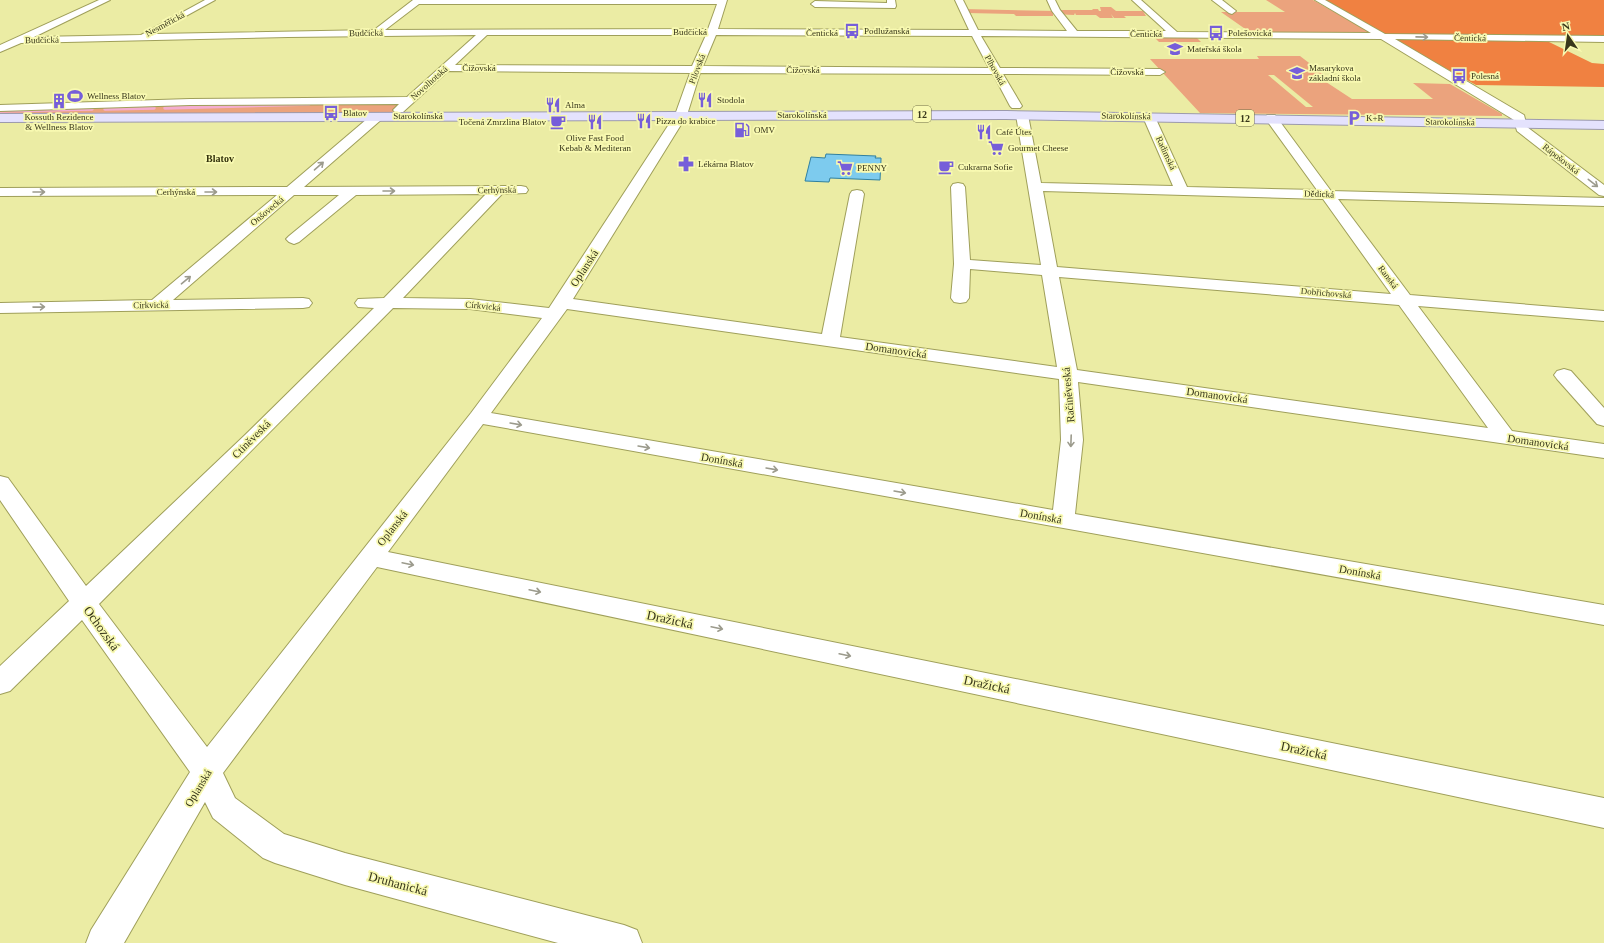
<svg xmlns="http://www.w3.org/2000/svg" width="1604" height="943" font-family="'Times New Roman',serif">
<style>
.green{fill:#eba37d;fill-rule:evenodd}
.forest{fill:#f08141}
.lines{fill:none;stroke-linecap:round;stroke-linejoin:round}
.stream{stroke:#f4add0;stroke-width:3.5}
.building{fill:#7dcbee;stroke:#3080a0}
.minor-casing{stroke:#9f9f5a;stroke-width:2}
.primary-casing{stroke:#9c9aad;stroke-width:2}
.minor{fill:#fff;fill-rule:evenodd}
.primary{fill:#e4e2fd;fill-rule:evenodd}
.oneway{stroke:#9c9b8d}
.labels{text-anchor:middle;stroke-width:3.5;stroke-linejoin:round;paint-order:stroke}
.far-street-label{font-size:9px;fill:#38371b;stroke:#f8f9b1}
.far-poi-label{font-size:9px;fill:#38371b;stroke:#f8f9b1;text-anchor:start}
.shield{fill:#f8f9b1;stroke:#727148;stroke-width:1}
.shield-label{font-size:10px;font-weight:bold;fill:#38371b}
.far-neighbourhood-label{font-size:10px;font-weight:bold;fill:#32310c;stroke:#f8f9b1}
.street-label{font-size:11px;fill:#38371b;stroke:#f8f9b1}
.near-street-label{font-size:13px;fill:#38371b;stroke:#f8f9b1}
</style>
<rect width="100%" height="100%" fill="#ebeca4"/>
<g class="green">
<polygon points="1266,0 1313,0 1375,35 1251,33 1221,12 1285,12"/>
<polygon points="1100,7 1111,7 1116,11 1143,11 1146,16 1124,16 1126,18 1114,18 1111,14 1113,18 1100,18 1096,15 1076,15 1075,13 1074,15 1053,14 1053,16 1016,16 1014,14 967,13 963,9 1056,11 1059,9 1061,10 1093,10 1092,9 1098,9 1099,11 1101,11"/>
<polygon points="1155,38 1197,38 1201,42 1159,42"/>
<path d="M 1257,56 L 1300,56 L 1330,79 L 1323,80 L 1352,99 L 1433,99 L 1413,83 L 1450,84 L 1502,114 L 1502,116 L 1200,113 L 1150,59 L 1259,59 ZM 1268,75 L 1274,75 L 1313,107 L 1306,107 Z"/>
<polygon points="410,100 392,116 0,118 0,107"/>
</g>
<g class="forest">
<polygon points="1324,0 1604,0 1604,38 1453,36 1383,34"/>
<polygon points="1392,39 1547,41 1592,63 1604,64 1604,87 1476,85"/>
</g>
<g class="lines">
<g class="stream">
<polyline points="165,108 309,104"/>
<polyline points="105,109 154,108"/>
<polyline points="0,111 92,109"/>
</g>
</g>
<polygon class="building" points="826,154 876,156 875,158 881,158 881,160 880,180 830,178 829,182 805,181 811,157 825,158"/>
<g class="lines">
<defs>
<g id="minor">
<path d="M 99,0 L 110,0 L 34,37 L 141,35 L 205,0 L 215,0 L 153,34 L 374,30 L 413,0 L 727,0 L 718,29 L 969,30 L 955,0 L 963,0 L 978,30 L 1067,31 L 1052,11 L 1047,0 L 1055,0 L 1060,10 L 1077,31 L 1166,31 L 1132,0 L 1141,0 L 1177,32 L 1371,33 L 1315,0 L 1325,0 L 1385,34 L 1604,36 L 1604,42 L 1395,39 L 1524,115 L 1527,127 L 1604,185 L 1604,196 L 1599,195 L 1517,131 L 1514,120 L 1381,39 L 981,36 L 1000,68 L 1160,69 L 1165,72 L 1160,75 L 1003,74 L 1022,106 L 1020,108 L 1012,108 L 1010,106 L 993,74 L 700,73 L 687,115 L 573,299 L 822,334 L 850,194 L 852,191 L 857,190 L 862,191 L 864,194 L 840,337 L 1057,367 L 1042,275 L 970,269 L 969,298 L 966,302 L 960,303 L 954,302 L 951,298 L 954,264 L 951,187 L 953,184 L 958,183 L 963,184 L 965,187 L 970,260 L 1041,265 L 1016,115 L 1018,112 L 1026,112 L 1028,115 L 1041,183 L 1173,186 L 1143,117 L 1145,114 L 1153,114 L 1155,117 L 1187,187 L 1317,190 L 1265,118 L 1267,115 L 1275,115 L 1331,191 L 1604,198 L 1604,206 L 1338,199 L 1410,295 L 1604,311 L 1604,321 L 1418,306 L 1512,431 L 1604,444 L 1604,458 L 1078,382 L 1083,440 L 1075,514 L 1604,605 L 1604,625 L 483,424 L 388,552 L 1604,798 L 1604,828 L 377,567 L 223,773 L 235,798 L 284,834 L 345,853 L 624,925 L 637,930 L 642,943 L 558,943 L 345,885 L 275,863 L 263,858 L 213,818 L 205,802 L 124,943 L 86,943 L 91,930 L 190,772 L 82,620 L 10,691 L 0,694 L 0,666 L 69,601 L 0,500 L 0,476 L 8,478 L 86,586 L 245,435 L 374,308 L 358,307 L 355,303 L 358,299 L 384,298 L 486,194 L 356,195 L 299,242 L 294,244 L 289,242 L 286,239 L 289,236 L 339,195 L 294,195 L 173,300 L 303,298 L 309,299 L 312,303 L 309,307 L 303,308 L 0,313 L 0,303 L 152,300 L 277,195 L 0,196 L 0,188 L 287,187 L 374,113 L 382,113 L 384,116 L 382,119 L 304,187 L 521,186 L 526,187 L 528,190 L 526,193 L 502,194 L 403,298 L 470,299 L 549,308 L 675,115 L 690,73 L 448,71 L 403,112 L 395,112 L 393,110 L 399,104 L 190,105 L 0,111 L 0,105 L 190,99 L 407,97 L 476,35 L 288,37 L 21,43 L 0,52 L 0,45 ZM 419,4 L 717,4 L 708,29 L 385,30 ZM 487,35 L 706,35 L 692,66 L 455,65 ZM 716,35 L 972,36 L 989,68 L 703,66 ZM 1043,191 L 1323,199 L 1391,294 L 1057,267 ZM 1059,277 L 1399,305 L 1488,428 L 1077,370 ZM 393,308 L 470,309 L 542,318 L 471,413 L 207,747 L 99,604 ZM 567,309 L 1059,379 L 1061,440 L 1053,510 L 491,413 Z"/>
<polygon points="887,0 895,0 896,6 895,8 815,7 811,4 815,1 887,3"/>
<polygon points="1212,0 1222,0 1236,11 1232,14 1229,13"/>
<polygon points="1564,369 1571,371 1604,408 1604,426 1597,424 1557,379 1554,375 1557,371"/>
</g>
<polygon id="primary" points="1006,111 1604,121 1604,129 1006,119 0,122 0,114"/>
</defs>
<use href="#minor" class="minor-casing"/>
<use href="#primary" class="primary-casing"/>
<use href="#minor" class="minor"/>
<use href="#primary" class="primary"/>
</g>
<defs><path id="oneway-shaft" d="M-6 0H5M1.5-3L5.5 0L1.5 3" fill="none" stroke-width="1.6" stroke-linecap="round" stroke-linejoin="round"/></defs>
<g class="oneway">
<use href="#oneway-shaft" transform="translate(1422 37) rotate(1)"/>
<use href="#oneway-shaft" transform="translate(319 166) rotate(-41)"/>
<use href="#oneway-shaft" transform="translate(1593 183) rotate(38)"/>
<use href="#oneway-shaft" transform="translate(389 191)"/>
<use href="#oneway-shaft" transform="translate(39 192)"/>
<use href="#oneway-shaft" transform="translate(211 192)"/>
<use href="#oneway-shaft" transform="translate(186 280) rotate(-40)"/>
<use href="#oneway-shaft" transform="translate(39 307) rotate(-1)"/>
<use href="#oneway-shaft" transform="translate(516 424) rotate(10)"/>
<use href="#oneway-shaft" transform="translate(1071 441) rotate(92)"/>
<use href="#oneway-shaft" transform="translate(644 447) rotate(10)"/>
<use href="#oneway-shaft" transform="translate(772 469) rotate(10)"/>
<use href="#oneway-shaft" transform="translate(900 492) rotate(10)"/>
<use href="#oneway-shaft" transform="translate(408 564) rotate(12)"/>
<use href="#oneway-shaft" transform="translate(535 591) rotate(12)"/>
<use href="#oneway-shaft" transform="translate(717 628) rotate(12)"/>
<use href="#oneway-shaft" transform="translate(845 655) rotate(12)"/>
</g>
<defs>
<symbol id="bus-bare" viewBox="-9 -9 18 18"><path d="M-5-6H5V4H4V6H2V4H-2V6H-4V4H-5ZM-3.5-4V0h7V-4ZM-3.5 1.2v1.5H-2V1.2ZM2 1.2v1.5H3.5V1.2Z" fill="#765ed9" stroke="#f8f9b1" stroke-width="2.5" paint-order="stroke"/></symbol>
<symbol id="school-bare" viewBox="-9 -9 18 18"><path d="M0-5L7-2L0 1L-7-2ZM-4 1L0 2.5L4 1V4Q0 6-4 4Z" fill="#765ed9" stroke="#f8f9b1" stroke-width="2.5" paint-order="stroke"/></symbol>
<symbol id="stadium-bare" viewBox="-9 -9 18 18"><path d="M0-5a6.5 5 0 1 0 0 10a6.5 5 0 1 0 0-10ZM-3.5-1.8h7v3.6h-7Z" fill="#765ed9" stroke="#f8f9b1" stroke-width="2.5" paint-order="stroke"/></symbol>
<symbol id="restaurant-bare" viewBox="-9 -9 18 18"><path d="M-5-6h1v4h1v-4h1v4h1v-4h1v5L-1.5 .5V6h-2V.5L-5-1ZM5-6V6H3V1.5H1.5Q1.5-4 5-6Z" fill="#765ed9" stroke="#f8f9b1" stroke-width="2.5" paint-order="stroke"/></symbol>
<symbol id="building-bare" viewBox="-9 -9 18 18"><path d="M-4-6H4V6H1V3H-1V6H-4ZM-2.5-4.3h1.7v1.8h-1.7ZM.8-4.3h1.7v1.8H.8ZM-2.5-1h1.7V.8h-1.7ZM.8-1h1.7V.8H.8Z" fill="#765ed9" stroke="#f8f9b1" stroke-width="2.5" paint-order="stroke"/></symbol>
<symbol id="parking-bare" viewBox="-9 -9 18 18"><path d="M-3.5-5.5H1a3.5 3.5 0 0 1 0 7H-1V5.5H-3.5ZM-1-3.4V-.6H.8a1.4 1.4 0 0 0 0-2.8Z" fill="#765ed9" stroke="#f8f9b1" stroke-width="2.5" paint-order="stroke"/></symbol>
<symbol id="cafe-bare" viewBox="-9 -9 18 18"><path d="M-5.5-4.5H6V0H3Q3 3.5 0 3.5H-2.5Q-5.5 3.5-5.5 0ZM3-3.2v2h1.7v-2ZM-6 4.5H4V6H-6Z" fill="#765ed9" stroke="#f8f9b1" stroke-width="2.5" paint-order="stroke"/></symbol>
<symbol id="fuel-bare" viewBox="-9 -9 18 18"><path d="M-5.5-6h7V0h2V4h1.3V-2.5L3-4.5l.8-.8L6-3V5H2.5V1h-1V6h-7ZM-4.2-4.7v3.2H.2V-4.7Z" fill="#765ed9" stroke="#f8f9b1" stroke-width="2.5" paint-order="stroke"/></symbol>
<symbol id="supermarket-bare" viewBox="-9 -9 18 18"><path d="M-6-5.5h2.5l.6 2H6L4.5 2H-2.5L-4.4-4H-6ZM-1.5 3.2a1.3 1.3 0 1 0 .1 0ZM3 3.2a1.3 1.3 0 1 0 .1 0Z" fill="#765ed9" stroke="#f8f9b1" stroke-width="2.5" paint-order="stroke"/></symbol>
<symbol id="pharmacy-bare" viewBox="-9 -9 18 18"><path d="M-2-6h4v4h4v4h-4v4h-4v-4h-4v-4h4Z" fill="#765ed9" stroke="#f8f9b1" stroke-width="2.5" paint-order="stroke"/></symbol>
</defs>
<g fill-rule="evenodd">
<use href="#bus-bare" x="841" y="20" width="22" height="22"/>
<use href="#bus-bare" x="1205" y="22" width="22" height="22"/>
<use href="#school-bare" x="1164" y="38" width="22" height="22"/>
<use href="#school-bare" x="1286" y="62" width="22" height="22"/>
<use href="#bus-bare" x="1448" y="65" width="22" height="22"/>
<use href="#stadium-bare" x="64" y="85" width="22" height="22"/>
<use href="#restaurant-bare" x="694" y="89" width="22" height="22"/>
<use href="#building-bare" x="48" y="90" width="22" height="22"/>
<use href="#restaurant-bare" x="542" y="94" width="22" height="22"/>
<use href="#bus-bare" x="320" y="102" width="22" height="22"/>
<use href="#parking-bare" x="1343" y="107" width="22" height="22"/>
<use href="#restaurant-bare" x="633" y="110" width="22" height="22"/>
<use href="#cafe-bare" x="547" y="111" width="22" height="22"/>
<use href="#restaurant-bare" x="584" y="111" width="22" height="22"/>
<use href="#fuel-bare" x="731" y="119" width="22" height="22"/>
<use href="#restaurant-bare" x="973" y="121" width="22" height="22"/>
<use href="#supermarket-bare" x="985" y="137" width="22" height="22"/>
<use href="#pharmacy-bare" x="675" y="153" width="22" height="22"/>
<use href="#cafe-bare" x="935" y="156" width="22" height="22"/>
<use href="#supermarket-bare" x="834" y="157" width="22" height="22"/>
</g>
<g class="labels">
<g class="far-street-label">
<text transform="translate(165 24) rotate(-28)" y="3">Nesměřická</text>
<text x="690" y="35">Budčická</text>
<text transform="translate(366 33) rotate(-1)" y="3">Budčická</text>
<text x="822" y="36">Čentická</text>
<text x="1146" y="37">Čentická</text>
<text transform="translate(1470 38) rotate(1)" y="3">Čentická</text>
<text transform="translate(42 40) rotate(-1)" y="3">Budčická</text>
<text x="479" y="71">Čížovská</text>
<text transform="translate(697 69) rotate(-69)" y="3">Pilovská</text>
<text x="803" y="73">Čížovská</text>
<text transform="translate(995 70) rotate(61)" y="3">Plhovská</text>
<text x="1127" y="75">Čížovská</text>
<text transform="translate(429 83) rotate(-42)" y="3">Novolhotská</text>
<text x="802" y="118">Starokolínská</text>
<text x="418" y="119">Starokolínská</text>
<text transform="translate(1126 116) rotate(1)" y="3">Starokolínská</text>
<text transform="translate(1450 122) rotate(1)" y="3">Starokolínská</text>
<text transform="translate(1166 153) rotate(65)" y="3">Radimská</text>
<text transform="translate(1561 159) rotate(38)" y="3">Rápošovská</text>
<text transform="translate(497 190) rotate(-1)" y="3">Cerhýnská</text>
<text x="176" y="195">Cerhýnská</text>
<text transform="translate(1319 194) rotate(2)" y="3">Dědická</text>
<text transform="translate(267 211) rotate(-40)" y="3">Onšovecká</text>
<text transform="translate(1388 277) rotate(53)" y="3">Ranská</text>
<text transform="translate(1326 293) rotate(5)" y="3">Dobřichovská</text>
<text transform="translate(151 305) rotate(-1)" y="3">Církvická</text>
<text transform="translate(483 306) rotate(6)" y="3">Církvická</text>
</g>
<g class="far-poi-label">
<text x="864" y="34">Podlužanská</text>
<text x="1228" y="36">Polešovická</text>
<text x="1187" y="52">Mateřská škola</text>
<text x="1309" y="71">Masarykova<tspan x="1309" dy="10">základní škola</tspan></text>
<text x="1471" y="79">Polesná</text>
<text x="87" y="99">Wellness Blatov</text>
<text x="717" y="103">Stodola</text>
<text x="565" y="108">Alma</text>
<text x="343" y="116">Blatov</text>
<text x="59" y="120" text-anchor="middle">Kossuth Rezidence<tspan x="59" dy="10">&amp; Wellness Blatov</tspan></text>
<text x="1366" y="121">K+R</text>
<text x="656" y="124">Pizza do krabice</text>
<text x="546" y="125" text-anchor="end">Točená Zmrzlina Blatov</text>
<text x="754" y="133">OMV</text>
<text x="996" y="135">Café Útes</text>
<text x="595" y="141" text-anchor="middle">Olive Fast Food<tspan x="595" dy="10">Kebab &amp; Mediteran</tspan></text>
<text x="1008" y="151">Gourmet Cheese</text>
<text x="698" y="167">Lékárna Blatov</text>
<text x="958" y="170">Cukrarna Sofie</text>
<text x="857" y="171">PENNY</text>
</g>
<g class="shield">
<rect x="913" y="106" width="18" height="16" rx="3"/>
<rect x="1236" y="110" width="18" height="16" rx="3"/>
</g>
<g class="shield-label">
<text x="922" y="118">12</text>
<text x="1245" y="122">12</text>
</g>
<g class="far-neighbourhood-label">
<text x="220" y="162">Blatov</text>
</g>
<g class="street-label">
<text transform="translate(584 268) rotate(-57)" y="4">Oplanská</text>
<text transform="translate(896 350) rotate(8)" y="4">Domanovická</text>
<text transform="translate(1068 395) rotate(-95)" y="4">Račiněveská</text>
<text transform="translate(1217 395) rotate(8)" y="4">Domanovická</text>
<text transform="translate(251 439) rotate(-45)" y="4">Ctiněveská</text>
<text transform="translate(1538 442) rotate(8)" y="4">Domanovická</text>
<text transform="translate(722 460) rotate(10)" y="4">Donínská</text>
<text transform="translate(1041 516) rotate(10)" y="4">Donínská</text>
<text transform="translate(392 528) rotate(-52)" y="4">Oplanská</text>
<text transform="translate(1360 572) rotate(10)" y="4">Donínská</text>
<text transform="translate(198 788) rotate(-59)" y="4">Oplanská</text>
</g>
<g class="near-street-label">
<text transform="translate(670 619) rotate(12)" y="5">Dražická</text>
<text transform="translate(102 628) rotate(54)" y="5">Ochozská</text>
<text transform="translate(987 684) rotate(12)" y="5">Dražická</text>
<text transform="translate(1304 750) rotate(12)" y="5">Dražická</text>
<text transform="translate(398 883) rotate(15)" y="5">Druhanická</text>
</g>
</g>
<g transform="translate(1568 36) rotate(347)" stroke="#f8f9b1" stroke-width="3" paint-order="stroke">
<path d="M0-3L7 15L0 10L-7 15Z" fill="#38371b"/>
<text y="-6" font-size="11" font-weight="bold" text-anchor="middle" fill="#38371b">N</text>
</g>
</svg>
